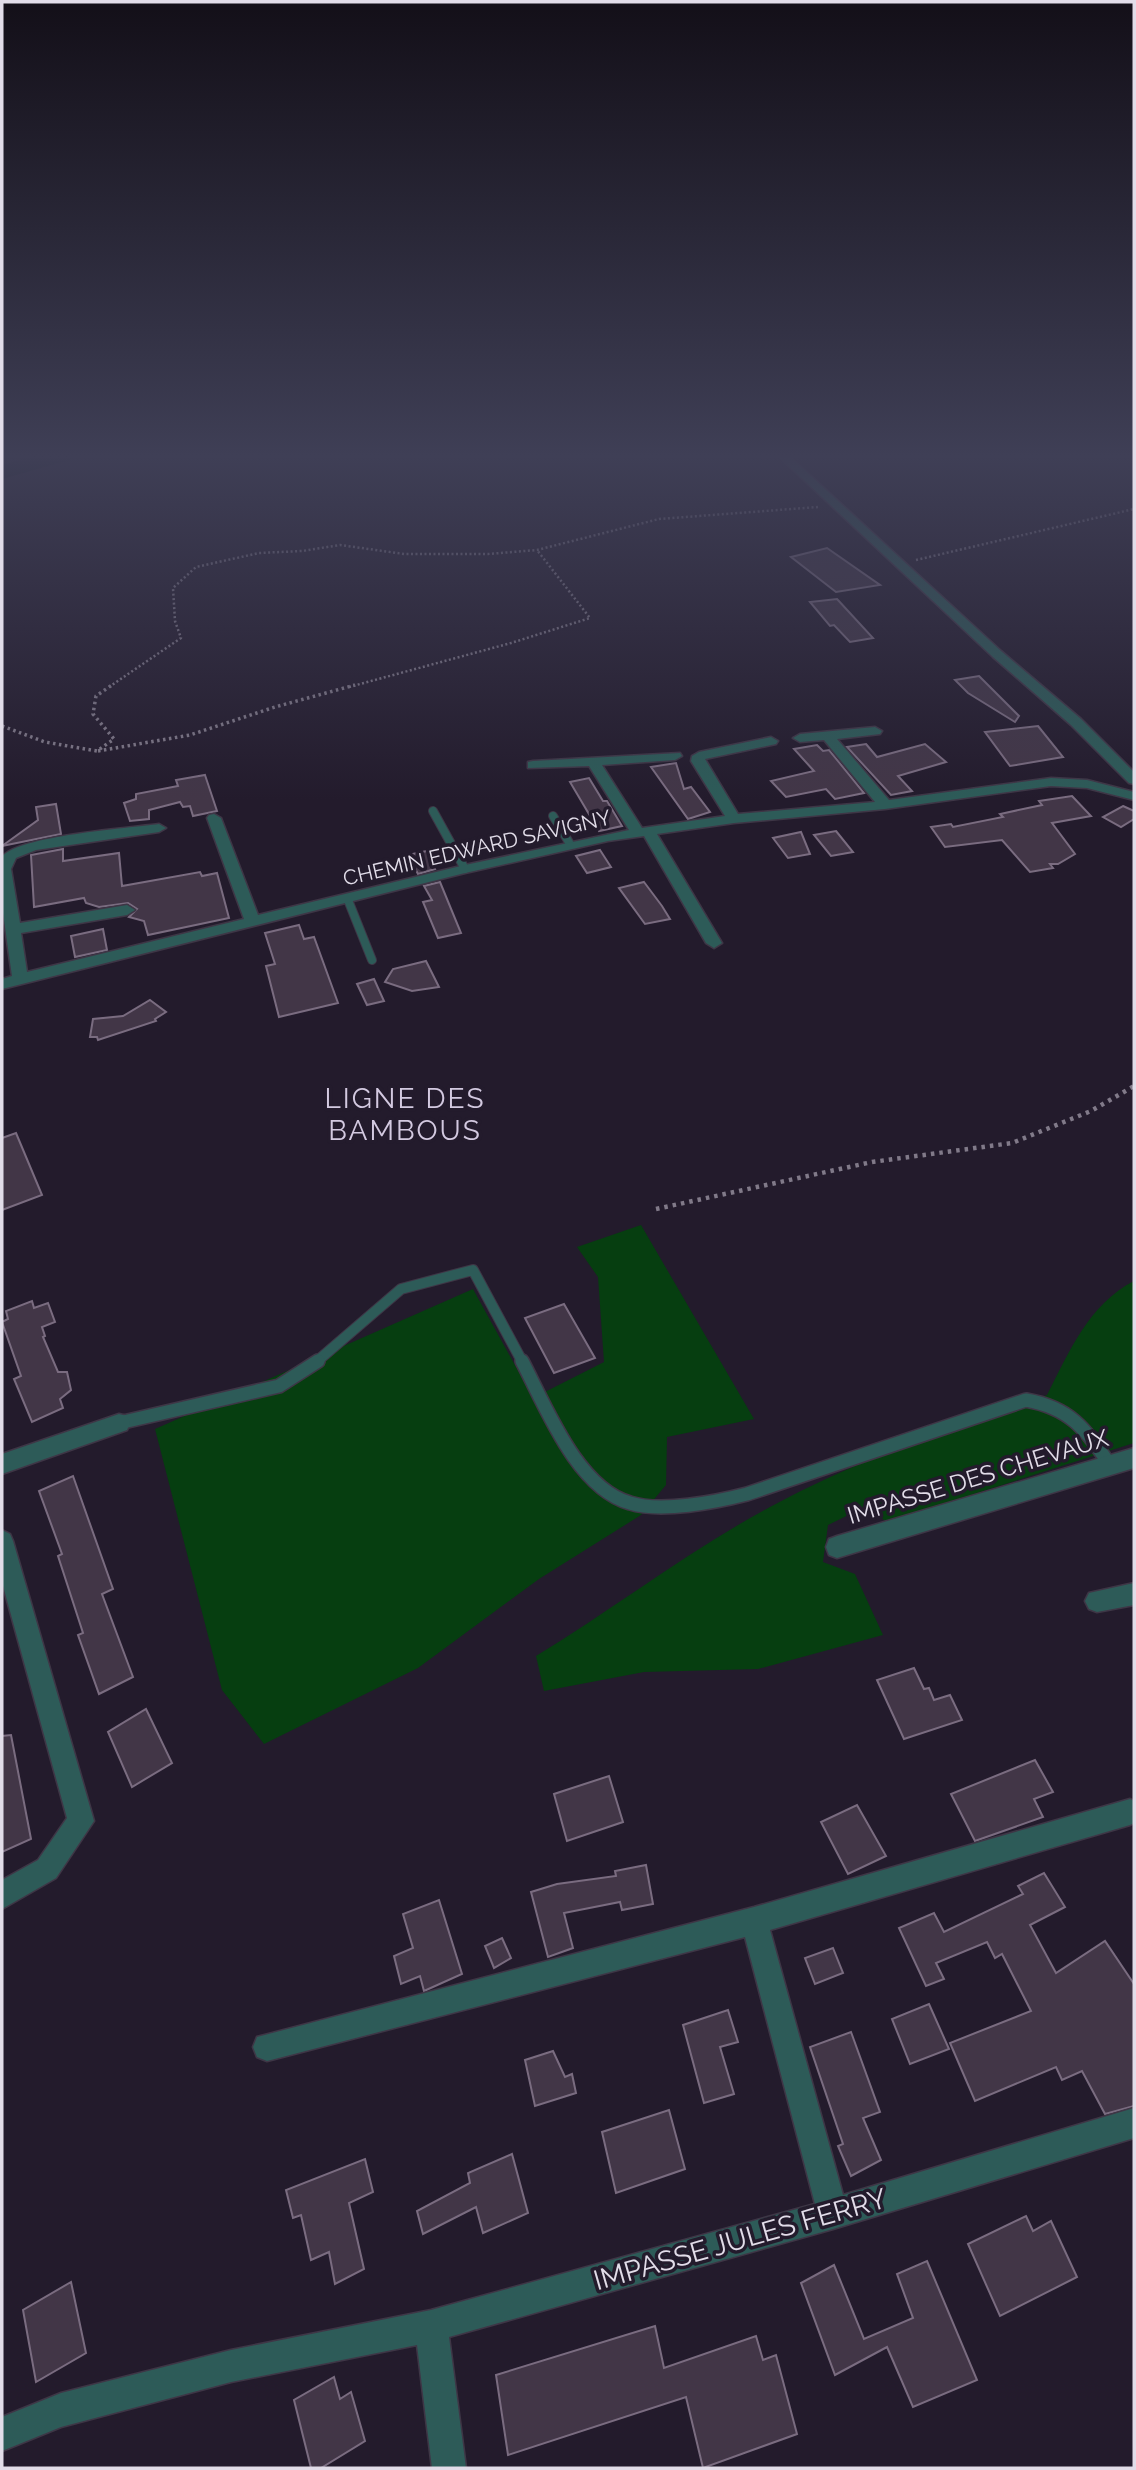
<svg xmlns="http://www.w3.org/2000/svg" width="1136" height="2470" font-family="Raleway,sans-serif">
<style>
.green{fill:#063e10}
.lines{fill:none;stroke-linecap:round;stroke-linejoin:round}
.river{fill:#020d13;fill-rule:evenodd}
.building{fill:#423647;stroke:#7a6c80;stroke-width:2}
.service-far2-casing{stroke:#3e3646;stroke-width:10}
.service-far1-casing{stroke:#3e3646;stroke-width:12}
.service-casing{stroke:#3e3646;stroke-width:16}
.minor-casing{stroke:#3e3646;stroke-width:3}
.path-far2{stroke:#817a89;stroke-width:2.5;stroke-dasharray:2 2.5;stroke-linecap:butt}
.path-far1{stroke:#817a89;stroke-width:3.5;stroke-dasharray:2.5 3.5;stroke-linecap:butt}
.path{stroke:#817a89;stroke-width:4.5;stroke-dasharray:3.5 5;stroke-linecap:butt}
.service-far2{stroke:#2d5b58;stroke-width:8}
.service-far1{stroke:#2d5b58;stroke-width:10}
.service{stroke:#2d5b58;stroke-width:13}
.minor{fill:#2d5b58;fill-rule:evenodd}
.labels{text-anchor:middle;stroke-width:7;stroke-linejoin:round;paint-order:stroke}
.far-street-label{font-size:21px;fill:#e2dde9;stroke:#231b2c}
.street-label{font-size:24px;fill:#e2dde9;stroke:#231b2c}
.quarter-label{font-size:28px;letter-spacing:2px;fill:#d3c9e0;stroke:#231b2c}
.near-street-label{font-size:28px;fill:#e2dde9;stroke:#231b2c}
</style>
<rect width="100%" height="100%" fill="#231b2c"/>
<g class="green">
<polygon points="641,1225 754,1419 667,1437 666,1485 641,1515 539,1579 418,1668 264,1744 222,1690 155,1429 473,1289 533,1398 604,1362 598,1277 577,1247"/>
<path d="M 1134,1281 L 1134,1443 L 886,1522 L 869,1505 L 828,1525 L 823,1562 L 855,1574 L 883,1635 L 758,1669 L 644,1672 L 544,1691 L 536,1656 C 615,1608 688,1551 770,1507 C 858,1459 953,1427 1047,1395 C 1069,1352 1089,1304 1134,1281 Z"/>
</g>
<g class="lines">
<polygon class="river" points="39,454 75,454 73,459 2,479 2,465"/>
</g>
<g class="building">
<polygon points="827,548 880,585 836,592 791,557"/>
<polygon points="837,599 873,638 850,642 834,625 830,626 810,602"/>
<polygon points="979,676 1019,716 1015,722 968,693 955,680"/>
<polygon points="1038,726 1063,757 1010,766 985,732"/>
<polygon points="866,744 877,757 925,744 946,762 898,776 912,791 891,795 847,747"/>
<polygon points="817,745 823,751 829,750 864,793 835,799 826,789 786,797 771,781 814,771 794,749"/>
<polygon points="676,763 684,789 691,787 710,812 688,819 651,767"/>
<polygon points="205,775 217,811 193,816 190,806 183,807 180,802 149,810 149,819 130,821 124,803 136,799 136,794 178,786 176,780"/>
<polygon points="589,778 603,801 607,801 622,826 599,831 570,782"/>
<polygon points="1072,796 1091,816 1052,823 1075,854 1058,864 1050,864 1053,868 1030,872 1002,840 945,847 931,827 951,824 953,827 1003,817 1000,814 1042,805 1039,801"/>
<polygon points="56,804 61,834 2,846 38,820 36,807"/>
<polygon points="1123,806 1134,811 1134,819 1121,827 1103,817"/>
<polygon points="836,831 853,852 831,856 814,835"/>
<polygon points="801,832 810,854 788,858 773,838"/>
<polygon points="63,849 63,861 119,853 122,886 200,872 202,876 217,873 229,918 148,935 144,921 129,917 137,909 128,903 99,907 86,903 84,898 34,907 31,855"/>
<polygon points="600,850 611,867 587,873 576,856"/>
<polygon points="427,851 435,869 418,874 408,855"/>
<polygon points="440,882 461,933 438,938 423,902 432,900 424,886"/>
<polygon points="644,882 662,906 670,919 645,924 619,888"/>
<polygon points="299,925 304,939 314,937 338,1003 279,1017 266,966 275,964 265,933"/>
<polygon points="103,929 107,950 75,957 71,936"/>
<polygon points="426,961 439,987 412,991 385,982 393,969"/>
<polygon points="374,979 384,1001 367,1005 357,984"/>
<polygon points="150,1000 166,1012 155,1019 156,1021 98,1040 97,1037 90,1037 93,1019 123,1016"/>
<polygon points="16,1133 42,1195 2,1210 2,1138"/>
<polygon points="32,1301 34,1308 48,1303 55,1322 42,1327 45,1336 43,1337 58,1372 67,1372 71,1390 60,1399 63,1408 32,1422 14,1379 21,1376 2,1322 8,1319 6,1311"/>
<polygon points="564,1304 595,1358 554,1373 525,1318"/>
<polygon points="73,1476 113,1589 102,1594 133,1677 99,1694 78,1635 83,1633 58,1556 62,1554 39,1491"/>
<polygon points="914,1668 924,1689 929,1688 934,1700 950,1695 962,1720 904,1739 877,1680"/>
<polygon points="146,1709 172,1763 132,1787 108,1732"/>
<polygon points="11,1735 31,1839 2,1852 2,1736"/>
<polygon points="1035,1760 1053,1792 1034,1799 1043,1817 975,1841 951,1794"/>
<polygon points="609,1776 623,1822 567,1841 554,1794"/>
<polygon points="857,1805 886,1856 848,1874 821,1822"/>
<polygon points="646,1865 653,1904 622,1910 620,1902 564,1913 573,1948 548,1957 531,1892 557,1884 616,1876 615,1871"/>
<polygon points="1044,1873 1065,1907 1030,1925 1056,1973 1105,1941 1134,1984 1134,2106 1105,2114 1082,2071 1062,2080 1056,2067 975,2101 950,2043 1031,2011 1002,1954 995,1958 987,1942 936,1963 944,1979 926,1986 899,1928 934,1913 944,1932 1023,1894 1018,1886"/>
<polygon points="439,1900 462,1974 424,1991 420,1976 401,1984 394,1956 413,1948 403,1914"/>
<polygon points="502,1938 511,1958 494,1968 485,1946"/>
<polygon points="833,1948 843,1973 815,1984 805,1958"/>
<polygon points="929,2004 949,2049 910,2064 892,2019"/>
<polygon points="728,2010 738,2042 720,2047 734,2094 704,2103 683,2025"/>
<polygon points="851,2032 880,2112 863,2118 881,2160 851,2176 838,2146 843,2144 810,2047"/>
<polygon points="553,2051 565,2077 572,2074 576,2093 535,2106 525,2060"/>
<polygon points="669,2110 685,2169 616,2193 602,2132"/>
<polygon points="512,2154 528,2213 483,2233 476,2207 423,2234 417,2211 470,2183 468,2173"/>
<polygon points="365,2159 373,2192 349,2203 364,2269 335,2284 329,2252 311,2260 301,2215 293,2218 286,2190"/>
<polygon points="1026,2216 1033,2231 1051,2221 1077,2277 1000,2316 968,2244"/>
<polygon points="927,2261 977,2380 913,2407 887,2347 835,2375 801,2283 834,2265 864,2339 913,2318 897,2274"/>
<polygon points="71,2282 86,2353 36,2382 23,2310"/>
<polygon points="655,2326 664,2368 756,2336 763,2360 776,2355 797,2434 703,2468 686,2397 508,2455 496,2375"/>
<polygon points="334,2377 340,2399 351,2392 365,2441 321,2468 311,2468 294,2400"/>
</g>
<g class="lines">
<defs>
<g id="service-far2">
<polyline points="433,811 465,869"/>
<polyline points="553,816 570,844"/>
<polyline points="348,900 372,960"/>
</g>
<polyline id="service-far1" points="315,1363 401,1289 473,1270 523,1363"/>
<g id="service">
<path d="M 522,1361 C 546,1407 577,1488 630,1503 C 661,1513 716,1502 747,1494 L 1026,1400 C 1071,1408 1085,1429 1110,1465"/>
<polyline points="119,1423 279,1386 318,1361"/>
</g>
<g id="minor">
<polygon points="776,454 787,454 1001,651 1081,719 1134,772 1134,784 1129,783 1071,725 993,657"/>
<path d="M 875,727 L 882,731 L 880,734 L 837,739 L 889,800 L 1051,778 L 1087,780 L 1134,792 L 1134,800 L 1087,788 L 1051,786 L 885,809 L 734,823 L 657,834 L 722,943 L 714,948 L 706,943 L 644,836 L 608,841 L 465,873 L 2,989 L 2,979 L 12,976 L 2,906 L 2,857 C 17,836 129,828 159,824 L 166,828 L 159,832 L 36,850 L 16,858 L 11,869 L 20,923 L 127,905 L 135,910 L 127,915 L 21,933 L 27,972 L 244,919 L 207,818 L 209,815 L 214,814 L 221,818 L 258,915 L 465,865 L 629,830 L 589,766 L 528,768 L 528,762 L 533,761 L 680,753 L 682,756 L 675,760 L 602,765 L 642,828 L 725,816 L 691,761 L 692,756 L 699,752 L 771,737 L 778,741 L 776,744 L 705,759 L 738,814 L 875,802 L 824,740 L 800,742 L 793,738 L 800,734 Z"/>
<polygon points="119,1414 127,1416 130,1423 127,1430 2,1474 2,1454"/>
<polygon points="1134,1448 1134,1468 837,1558 829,1555 826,1547 829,1539 837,1536"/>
<polygon points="2,1530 10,1534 13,1541 94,1821 56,1878 2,1909 2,1880 38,1860 67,1818 2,1582"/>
<polygon points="1134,1583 1134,1605 1097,1612 1089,1609 1085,1601 1089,1593"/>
<polygon points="1130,1799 1134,1801 1134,1823 1130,1825 770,1930 843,2195 1134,2108 1134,2138 833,2229 449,2337 466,2468 432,2468 417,2345 231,2382 61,2427 2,2451 2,2417 61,2393 231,2350 431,2310 815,2204 745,1937 267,2061 257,2057 253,2047 257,2037 754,1907"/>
</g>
</defs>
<use href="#service-far2" class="service-far2-casing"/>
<use href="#service-far1" class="service-far1-casing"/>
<use href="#service" class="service-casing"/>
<use href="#minor" class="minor-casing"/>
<g class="path-far2">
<polyline points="916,560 1134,509"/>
<polyline points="109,687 181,638 175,621 173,588 196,567 259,553 302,551 340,545 404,554 488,554 537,550 659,519 818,507"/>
<polyline points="349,687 511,643 590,618 537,550"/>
</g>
<g class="path-far1">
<polyline points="2,726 45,742 97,751 114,739 93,714 96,696 112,685"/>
<polyline points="98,751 190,735 275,707 355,685"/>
</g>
<polyline class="path" points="656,1209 872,1162 1012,1143 1091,1111 1134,1086"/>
<use href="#service-far2" class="service-far2"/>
<use href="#service-far1" class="service-far1"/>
<use href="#service" class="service"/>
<use href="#minor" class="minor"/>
</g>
<linearGradient id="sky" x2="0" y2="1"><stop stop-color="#130f18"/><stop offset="0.57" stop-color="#3f3f56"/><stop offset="1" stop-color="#3f3f56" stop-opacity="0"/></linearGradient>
<rect width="1136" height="800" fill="url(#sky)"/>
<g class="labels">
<g class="far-street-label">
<text transform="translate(477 848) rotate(-13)" y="7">CHEMIN EDWARD SAVIGNY</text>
</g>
<g class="street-label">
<text transform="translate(978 1477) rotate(-17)" y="8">IMPASSE DES CHEVAUX</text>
</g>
<g class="quarter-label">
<text x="405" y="1108">LIGNE DES<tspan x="405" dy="32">BAMBOUS</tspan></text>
</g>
<g class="near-street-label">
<text transform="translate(740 2239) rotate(-16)" y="10">IMPASSE JULES FERRY</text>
</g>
</g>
<rect width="1136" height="2470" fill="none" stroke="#e2dde9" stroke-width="7"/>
</svg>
